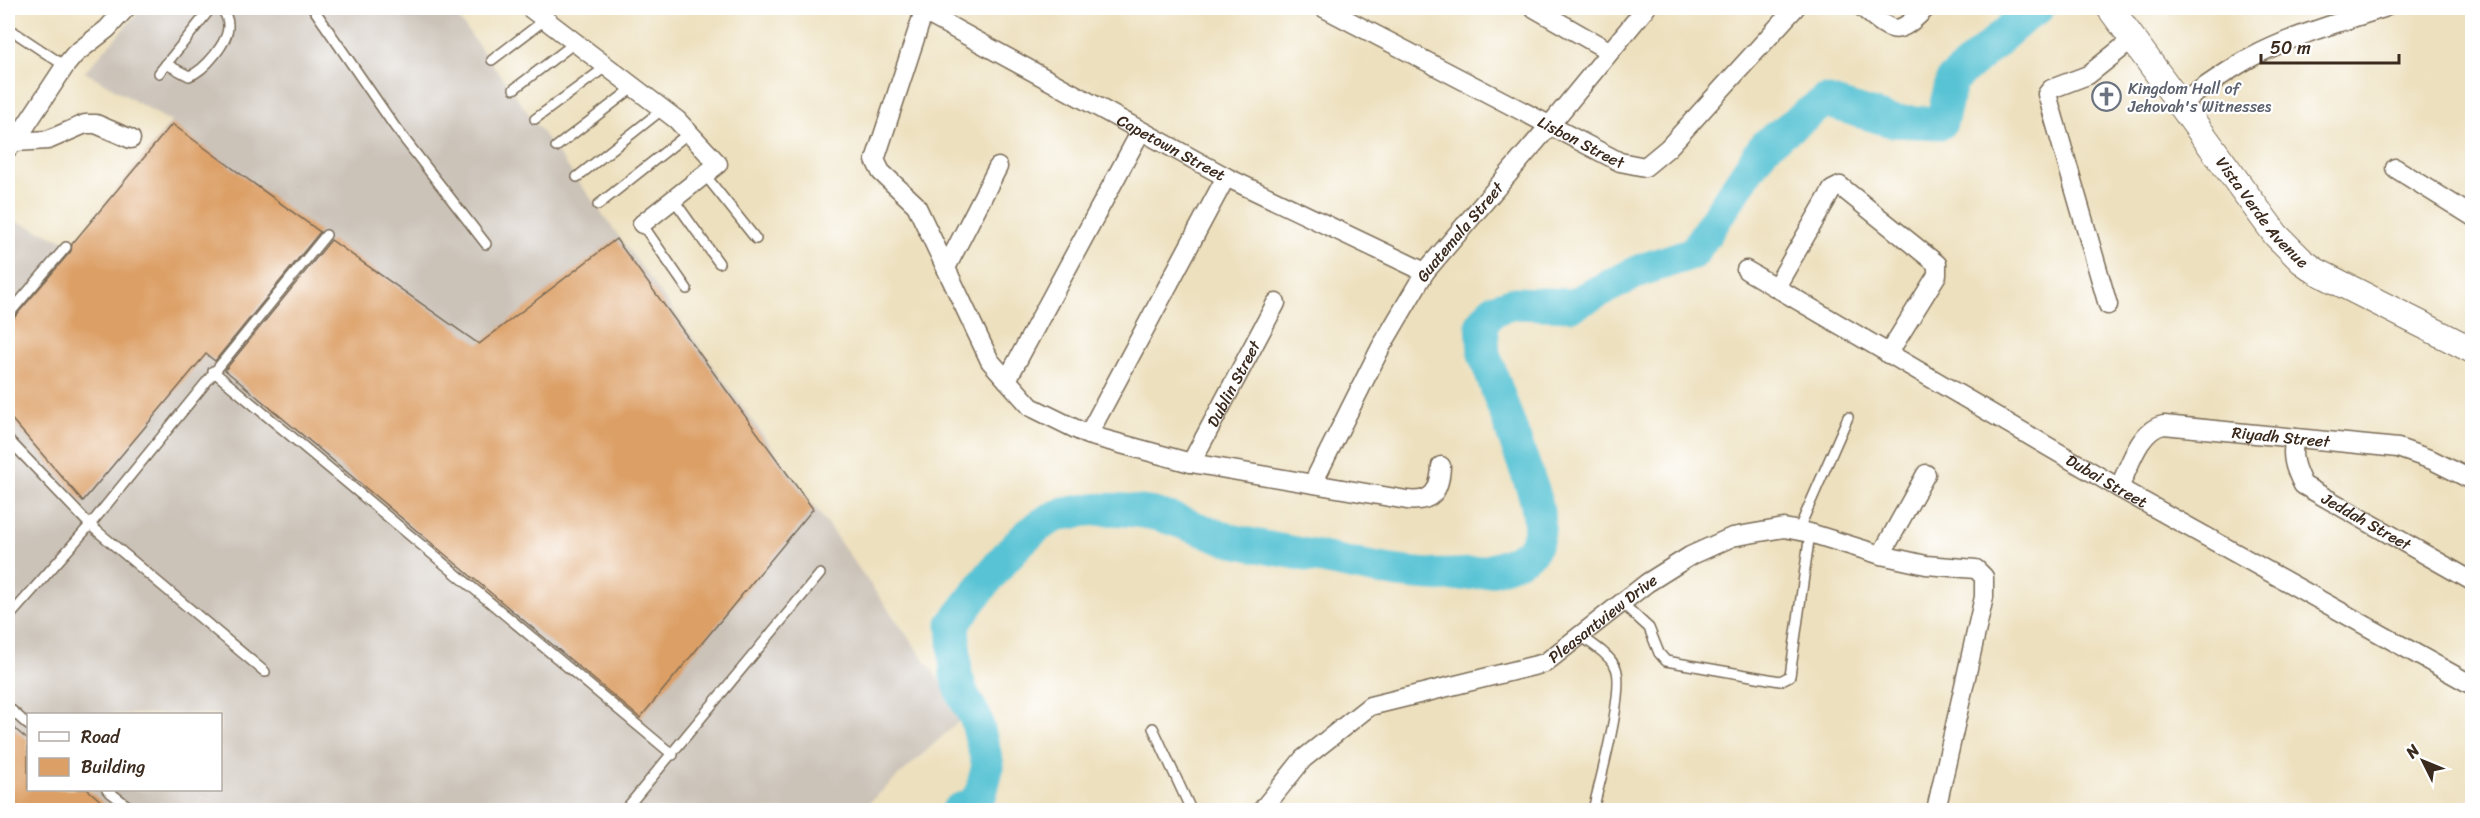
<svg xmlns="http://www.w3.org/2000/svg" width="2480" height="818" font-family="Sriracha,sans-serif">
<style>
.industrial{fill:#cbc2b8;fill-rule:evenodd}
.lines{fill:none;stroke-linecap:round;stroke-linejoin:round}
.river{stroke:#59c3d4;stroke-width:33}
.building{fill:#dc9f65}
.lane-casing{stroke:#796a56;stroke-width:12}
.street-casing{stroke:#796a56;stroke-width:21}
.secondary-casing{stroke:#796a56;stroke-width:28}
.lane{stroke:#fff;stroke-width:9}
.street{stroke:#fff;stroke-width:18}
.secondary{stroke:#fff;stroke-width:26}
.labels{text-anchor:middle;stroke-width:4.5;stroke-linejoin:round;paint-order:stroke}
.worship-label{font-size:16px;fill:#5b616d;stroke:#fff;text-anchor:start}
.street-label{font-size:16px;fill:#3b2a1e;stroke:#fff}
</style>
<rect width="100%" height="100%" fill="#fff"/>
<filter id="ink" filterUnits="userSpaceOnUse"><feTurbulence type="fractalNoise" baseFrequency=".0167" numOctaves="2"/><feDisplacementMap in="SourceGraphic" scale="12" xChannelSelector="R" yChannelSelector="G"/><feConvolveMatrix kernelMatrix="1 2 1 2 8 2 1 2 1" color-interpolation-filters="sRGB"/></filter>
<filter id="wash" filterUnits="userSpaceOnUse"><feTurbulence type="fractalNoise" baseFrequency=".008" numOctaves="4" result="noise"/><feDisplacementMap in="SourceGraphic" scale="24" xChannelSelector="R" yChannelSelector="G"/><feGaussianBlur stdDeviation="1.35" result="paint"/><feColorMatrix in="noise" values="0 0 0 0 0 0 0 0 0 0 0 0 0 0 0 0 0 1.4 0 .05"/><feComposite in="paint" operator="in"/></filter>
<g filter="url(#wash)">
<rect width="100%" height="100%" fill="#ede0be"/>
<path class="industrial" d="M 142,8 L 451,8 L 673,310 L 965,716 L 861,810 L 8,810 L 8,165 L 13,162 L 13,220 L 73,244 L 171,122 L 85,72 ZM 28,714 L 220,714 L 220,790 L 28,790 Z"/>
<g class="lines">
<path class="river" d="M 958,810 L 973,804 L 981,793 L 988,765 L 976,719 L 963,695 L 956,675 L 953,624 C 979,592 1023,523 1064,514 C 1094,507 1124,508 1154,514 C 1179,520 1203,531 1227,539 C 1253,546 1281,550 1307,555 C 1369,567 1458,591 1517,560 C 1522,557 1529,555 1532,550 C 1544,533 1539,513 1534,493 L 1484,354 L 1482,324 L 1493,310 L 1514,303 L 1572,305 L 1641,270 L 1693,253 L 1764,146 L 1825,101 L 1891,121 L 1941,123 L 1952,80 L 2025,16 L 2038,8"/>
</g>
<g id="blocks">
<g class="building">
<polygon points="172,124 320,232 215,361 206,354 83,501 8,415 8,322 13,319 71,251 72,244"/>
<polygon points="616,239 813,509 640,718 225,370 331,240 479,344"/>
<polygon points="8,723 28,740 28,789 87,789 111,810 8,810"/>
</g>
</g>
</g>
<g filter="url(#ink)">
<use href="#blocks" fill-opacity="0" stroke="#796a56" stroke-width="1.5"/>
<g class="lines">
<defs>
<g id="lane">
<polyline points="313,8 395,127 486,244"/>
<polyline points="11,30 65,66"/>
<polyline points="492,60 546,19"/>
<path d="M 166,64 L 189,76 C 204,71 229,42 228,25 C 228,18 225,13 221,8"/>
<polyline points="159,73 211,8"/>
<polyline points="514,89 576,42"/>
<polyline points="535,119 607,66"/>
<polyline points="556,147 634,87"/>
<polyline points="705,175 756,239"/>
<polyline points="577,177 663,109"/>
<polyline points="674,200 719,263"/>
<polyline points="598,205 690,132"/>
<polyline points="642,224 687,289"/>
<polyline points="8,315 66,247"/>
<polyline points="213,371 673,755"/>
<polyline points="8,439 90,525 265,672"/>
<polyline points="1798,531 1848,417"/>
<polyline points="1622,603 1649,628 1659,653 1666,661 1780,681 1790,676 1810,533"/>
<polyline points="8,618 90,525 326,235"/>
<path d="M 1581,636 C 1593,645 1607,653 1615,666 C 1627,685 1599,785 1593,810"/>
<polyline points="8,707 28,725"/>
<polyline points="1153,728 1191,810"/>
<polyline points="107,790 133,810"/>
<polyline points="625,810 820,574"/>
</g>
<g id="street">
<polyline points="530,8 677,120 718,164 642,224"/>
<path d="M 925,8 L 875,160 L 881,172 L 916,205 L 990,361 L 1031,407 L 1088,435 L 1191,463 L 1407,500 C 1433,503 1440,490 1441,466"/>
<path id="s1" d="M 1324,8 L 1620,162 L 1645,167 L 1668,148 L 1795,8"/>
<polyline points="1534,8 1609,51"/>
<path d="M 1863,8 C 1893,33 1896,38 1926,8"/>
<path id="s2" d="M 924,12 L 1226,177 L 1425,272"/>
<path d="M 2180,104 C 2203,88 2225,72 2250,58 C 2291,36 2340,22 2384,8"/>
<polyline points="15,142 48,140 85,124 96,124 131,139"/>
<polyline points="8,148 15,142 65,66 75,54 107,29 126,8"/>
<polyline points="2395,168 2472,216"/>
<polyline points="946,268 998,167"/>
<path id="s3" d="M 1746,270 L 2119,488 L 2472,685"/>
<polyline points="1776,287 1832,190 1840,186 1937,264 1937,275 1888,354"/>
<polyline points="2108,305 2047,94 2051,89 2088,75 2133,39"/>
<polyline points="1007,380 1141,131"/>
<polyline points="1088,435 1226,177"/>
<path id="s4" d="M 2295,438 C 2290,456 2295,469 2303,485 L 2472,581"/>
<path id="s5" d="M 1191,463 L 1276,303"/>
<path id="s6" d="M 1313,483 L 1381,347 L 1425,272 L 1550,125 L 1646,8"/>
<path id="s7" d="M 2119,488 C 2129,468 2139,429 2164,425 L 2398,448 L 2432,460 L 2472,480"/>
<polyline points="1881,555 1926,474"/>
<path id="s8" d="M 1262,810 L 1303,759 L 1370,706 L 1545,663 L 1647,583 L 1690,556 L 1732,537 L 1784,528 L 1810,533 L 1881,555 L 1926,565 L 1976,569 L 1984,577 L 1984,597 L 1936,810"/>
</g>
<g id="secondary">
<path id="s9" d="M 2110,8 L 2276,235 L 2302,261 L 2316,271 L 2472,350"/>
</g>
</defs>
<use href="#lane" class="lane-casing"/>
<use href="#street" class="street-casing"/>
<use href="#secondary" class="secondary-casing"/>
<use href="#lane" class="lane"/>
<use href="#street" class="street"/>
<use href="#secondary" class="secondary"/>
</g>
</g>
<defs>
<symbol id="church-ring" viewBox="-11 -11 22 22"><circle r="9.5" fill="#fff" stroke="#6b7280" stroke-width="1.5"/><path d="M-1.2-6h2.4v3.5h3.3v2.4h-3.3V6h-2.4V-.1h-3.3v-2.4h3.3Z" fill="#6b7280"/></symbol>
</defs>
<g fill-rule="evenodd">
<use href="#church-ring" x="2090" y="80" width="33" height="33"/>
</g>
<g class="labels">
<g class="worship-label">
<text x="2128" y="94">Kingdom Hall of<tspan x="2128" dy="18">Jehovah's Witnesses</tspan></text>
</g>
<g class="street-label">
<text dy="6" stroke="none"><textPath href="#s1" startOffset="290">Lisbon Street</textPath></text>
<text dy="6" stroke="none"><textPath href="#s2" startOffset="282">Capetown Street</textPath></text>
<text dy="6" stroke="none"><textPath href="#s9" startOffset="255">Vista Verde Avenue</textPath></text>
<text dy="6" stroke="none"><textPath href="#s6" startOffset="292">Guatemala Street</textPath></text>
<text dy="6" stroke="none"><textPath href="#s5" startOffset="90">Dublin Street</textPath></text>
<text dy="6" stroke="none"><textPath href="#s7" startOffset="198">Riyadh Street</textPath></text>
<text dy="6" stroke="none"><textPath href="#s3" startOffset="418">Dubai Street</textPath></text>
<text dy="6" stroke="none"><textPath href="#s4" startOffset="122">Jeddah Street</textPath></text>
<text dy="6" stroke="none"><textPath href="#s8" startOffset="404">Pleasantview Drive</textPath></text>
</g>
</g>
<rect width="2480" height="818" fill="none" stroke="#fff" stroke-width="30"/>
<rect x="27" y="713" width="195" height="78" fill="#ffffff" stroke="#b1aaa5" stroke-width="1.5"/>
<rect x="39" y="732" width="30" height="9" fill="#ffffff" stroke="#b1aaa5" stroke-width="1.5"/>
<text x="81" y="743" font-size="18" fill="#3b2a1e">Road</text>
<rect x="39" y="758" width="30" height="18" fill="#dc9f65" stroke="#b1aaa5" stroke-width="1.5"/>
<text x="81" y="773" font-size="18" fill="#3b2a1e">Building</text>
<g transform="translate(2423 761) rotate(313)" stroke="#ffffff" stroke-width="4.5" paint-order="stroke">
<path d="M0-4.5L10 22L0 15L-10 22Z" fill="#3b2a1e"/>
<text y="-9" font-size="16" font-weight="bold" text-anchor="middle" fill="#3b2a1e">N</text>
</g>
<path d="M2261 54v9h138v-9" fill="none" stroke="#3b2a1e" stroke-width="3"/>
<text x="2270" y="54" font-size="18" fill="#3b2a1e" stroke="#ffffff" stroke-width="4.5" paint-order="stroke">50 m</text>
</svg>
